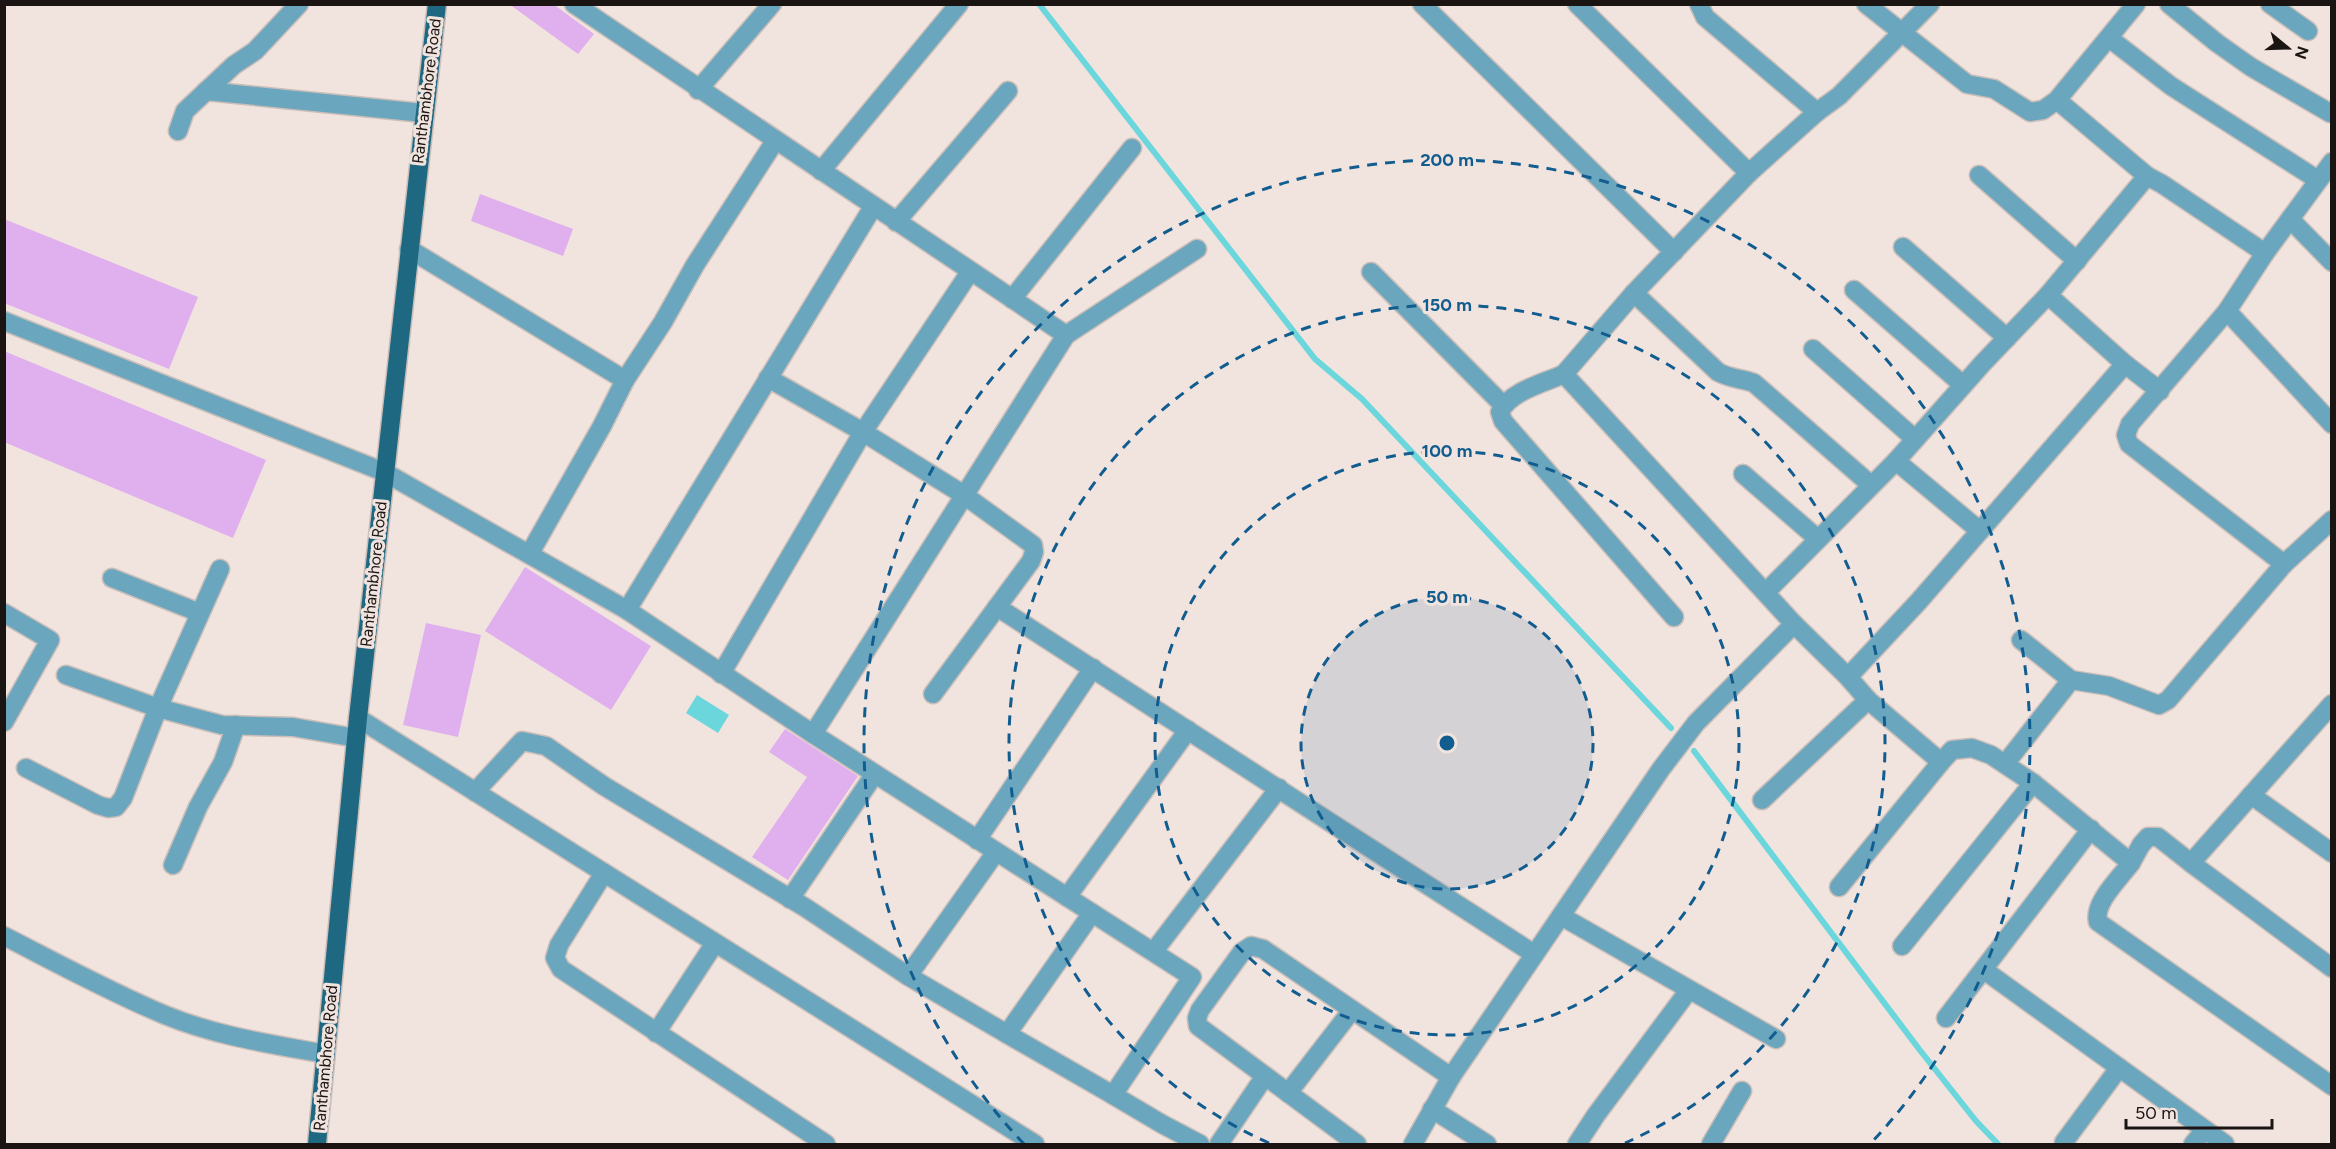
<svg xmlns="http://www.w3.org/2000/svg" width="2336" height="1149" font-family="Figtree,sans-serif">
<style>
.water{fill:#6bd6dc}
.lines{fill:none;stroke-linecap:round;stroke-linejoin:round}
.stream{stroke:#6bd6dc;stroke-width:6}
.building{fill:#e0b0ee}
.minor-casing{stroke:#cabeb9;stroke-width:21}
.major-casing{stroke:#cabeb9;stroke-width:21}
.minor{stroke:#6aa6be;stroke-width:18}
.major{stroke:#1e6882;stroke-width:18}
.ring{fill:none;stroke:#125d90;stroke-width:3;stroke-dasharray:10 8}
.labels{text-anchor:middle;stroke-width:6;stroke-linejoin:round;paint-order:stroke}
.street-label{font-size:16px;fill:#1a1513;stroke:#f1e3de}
.centre{fill:#125d90;stroke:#f1e3de;stroke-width:3}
.ring-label{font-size:18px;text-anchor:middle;font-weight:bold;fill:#125d90;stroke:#f1e3de;stroke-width:6;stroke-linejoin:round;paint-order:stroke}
</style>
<rect width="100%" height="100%" fill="#f1e3de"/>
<polygon class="water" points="697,695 729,715 718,733 686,713"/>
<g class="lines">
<g class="stream">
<polyline points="1039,4 1315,359 1362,399 1671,728"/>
<polyline points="1694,751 1919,1049 1976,1121 1998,1144"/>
</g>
</g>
<g class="building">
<polygon points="509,4 553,4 594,34 578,54"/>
<polygon points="480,194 573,229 563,256 471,221"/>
<polygon points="4,219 198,297 169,369 4,303"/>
<polygon points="4,351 266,460 233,538 4,442"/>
<polygon points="525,567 651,646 611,710 485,631"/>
<polygon points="426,623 481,635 458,737 403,725"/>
<polygon points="785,729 858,776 788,880 752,857 807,777 769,752"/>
</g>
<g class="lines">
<defs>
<g id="minor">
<polyline points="1422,4 1674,252"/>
<polyline points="1699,4 1705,17 1817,112 1749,173"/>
<polyline points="1866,4 1967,84 1994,89 2030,112 2043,110 2057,100 2136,4"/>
<polyline points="2169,4 2217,43 2251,67 2330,113 2332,111"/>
<polyline points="2270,4 2308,31"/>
<polyline points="2109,38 2171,86 2318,180"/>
<polyline points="698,90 772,4"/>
<polyline points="206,91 423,113"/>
<polyline points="2057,100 2147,176"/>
<polyline points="1817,112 1839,96 1930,4"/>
<polyline points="178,131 185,111 234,65 255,51 299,4"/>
<polyline points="2332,162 2265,253 2227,311 2130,424 2126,435 2129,444 2284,564 2332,520"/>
<polyline points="821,171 959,4"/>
<polyline points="1979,175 2077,261"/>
<polyline points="2290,219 2332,262"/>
<polyline points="896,222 1008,91"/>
<polyline points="1903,247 2007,338"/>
<polyline points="409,249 625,380 663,322 695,265 775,141"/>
<polyline points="1371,272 1503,405"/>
<polyline points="1854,290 1963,385"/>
<path d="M 1634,293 L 1718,372 C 1730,379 1741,378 1754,383 L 1871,485"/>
<polyline points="2048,295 2147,176 2162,184 2265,253"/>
<polyline points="1012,299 1132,148"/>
<polyline points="2227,311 2332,424"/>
<polyline points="4,321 384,472 627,610 813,734 1066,335 574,4"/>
<polyline points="1066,335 1197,249"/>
<polyline points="1813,349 1915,439"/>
<path d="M 1564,374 C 1544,383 1510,391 1500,412 L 1503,421 L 1674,617"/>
<polyline points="768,378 863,432 964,495 1033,545 1034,552 1031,561 933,694"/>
<polyline points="1896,461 1980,531"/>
<polyline points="1743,474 1818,539"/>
<polyline points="530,553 602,426 625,380"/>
<polyline points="112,578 200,613"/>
<polyline points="1766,592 1896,461 1983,363 2048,295 2125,364 2160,391"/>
<polyline points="997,607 1534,954"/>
<polyline points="627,610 873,207"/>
<polyline points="4,613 50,640 4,722"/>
<polyline points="1794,624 1848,677 1868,700 1941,762 1952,750 1972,748 1991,755 2033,783 2131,863 2141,845 2148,837 2158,837 2191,863 2332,704"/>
<polyline points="2021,640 2071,680 2109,686 2159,705 2168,700 2284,564"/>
<polyline points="721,674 863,432 970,272"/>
<polyline points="66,675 158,708 222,725 293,727 356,738"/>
<polyline points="1848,677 1919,601 2125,364"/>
<polyline points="358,718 1035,1144"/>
<polyline points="813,734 1192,977 1113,1095 1162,1124 1200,1144"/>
<polyline points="2005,764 2071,680"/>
<polyline points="26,768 98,805 108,808 116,807 123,798 158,708 220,569"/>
<polyline points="475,792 522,741 546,746 604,786 806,908 908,976 1007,1034 1092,913"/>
<polyline points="2251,795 2332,853"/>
<polyline points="1762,800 1868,700"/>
<polyline points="977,840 1093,668"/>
<path d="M 2131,863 C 2120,878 2093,903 2098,922 L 2332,1086"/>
<polyline points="2191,863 2332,968"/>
<polyline points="173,865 198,807 223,762 236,725"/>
<polyline points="604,873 559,945 555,958 561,969 826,1144"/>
<polyline points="1839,887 1941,762"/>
<polyline points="1067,897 1188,730"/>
<polyline points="790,899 874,775"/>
<polyline points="1561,916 1776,1039"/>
<path d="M 4,936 C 57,963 110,992 165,1015 C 216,1036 271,1044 325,1054"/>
<polyline points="1902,946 2033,783"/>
<polyline points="1154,951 1279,788"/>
<polyline points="1984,970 2225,1144"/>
<polyline points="908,976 996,852"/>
<polyline points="1946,1018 2091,829"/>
<polyline points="656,1033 715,943"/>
<polyline points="1007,1034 1113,1095"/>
<polyline points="1288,1093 1352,1010"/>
<polyline points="1432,1109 1487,1144"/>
<polyline points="2064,1142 2119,1068"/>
<polyline points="1219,1144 1265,1076"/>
<polyline points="1357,1144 1198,1026 1197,1018 1200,1010 1242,952 1251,946 1263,949 1451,1077"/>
<polyline points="1413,1144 1451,1077 1661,769 1696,723 1794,624 1564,374 1634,293 1749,173 1577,4"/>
<polyline points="1577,1144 1596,1115 1689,990"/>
<polyline points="1711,1144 1742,1091"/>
<polyline points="2193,1144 2205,1130"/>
</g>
<polyline id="major" points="317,1144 358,718 437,4"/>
</defs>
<use href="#minor" class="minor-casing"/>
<use href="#major" class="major-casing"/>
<use href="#minor" class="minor"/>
<use href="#major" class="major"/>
</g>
<circle cx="1447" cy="743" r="146" fill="#125d90" fill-opacity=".12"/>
<g class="ring">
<circle cx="1447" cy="743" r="146"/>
<circle cx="1447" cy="743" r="292"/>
<path d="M1269 1143A438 438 0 1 1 1625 1143"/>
<path d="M1024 1144A583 583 0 1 1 1870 1144"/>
</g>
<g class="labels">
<g class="street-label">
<text transform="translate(426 91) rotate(-83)" y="6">Ranthambhore Road</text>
<text transform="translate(373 574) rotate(-84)" y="6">Ranthambhore Road</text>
<text transform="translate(325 1058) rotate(-85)" y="6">Ranthambhore Road</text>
</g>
</g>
<circle cx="1447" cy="743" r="9" class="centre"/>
<g class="ring-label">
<text x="1447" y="166">200 m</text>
<text x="1447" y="311">150 m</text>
<text x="1447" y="457">100 m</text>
<text x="1447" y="603">50 m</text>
</g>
<rect width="2336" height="1149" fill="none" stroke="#1a1513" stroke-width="12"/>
<g transform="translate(2288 48) rotate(109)" stroke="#f1e3de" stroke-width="4.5" paint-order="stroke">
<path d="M0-4.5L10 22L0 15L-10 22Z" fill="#1a1513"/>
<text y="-9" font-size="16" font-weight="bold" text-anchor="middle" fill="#1a1513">N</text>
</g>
<path d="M2126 1119v9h146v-9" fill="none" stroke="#1a1513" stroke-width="3"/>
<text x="2135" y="1119" font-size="18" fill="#1a1513" stroke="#f1e3de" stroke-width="4.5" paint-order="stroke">50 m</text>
</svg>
